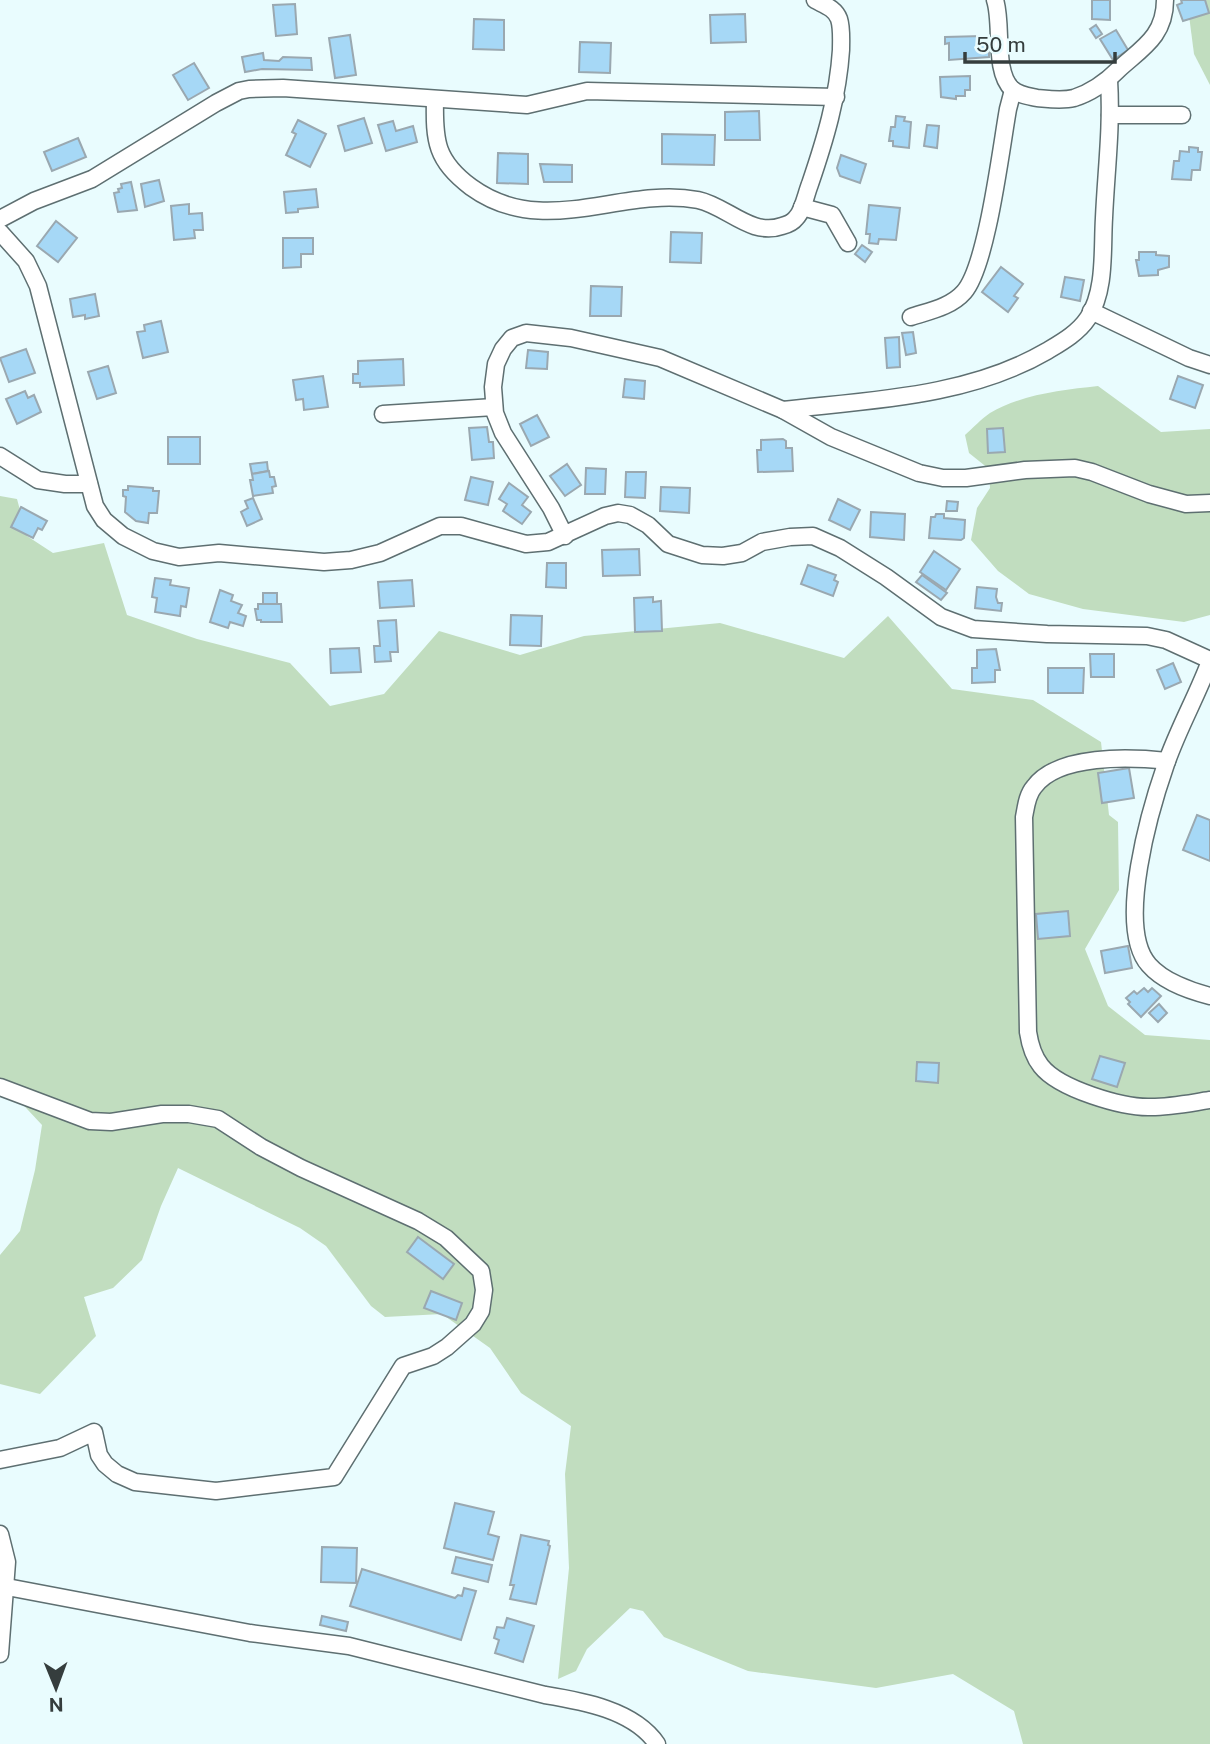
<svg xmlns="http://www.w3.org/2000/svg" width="1210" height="1744" font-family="'Public Sans',sans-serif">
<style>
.green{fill:#c1ddbf}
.building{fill:#a6d8f6;stroke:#9aa8b0;stroke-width:2}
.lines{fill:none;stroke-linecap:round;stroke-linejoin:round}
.street-casing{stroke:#5e6f71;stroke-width:19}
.street{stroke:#fff;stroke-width:16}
</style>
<rect width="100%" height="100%" fill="#e9fcfe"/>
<g class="green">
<polygon points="1187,0 1210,0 1210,85 1194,54"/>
<path d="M 1098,386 L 1161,432 L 1210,429 L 1210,615 L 1184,622 L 1083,609 L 1029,594 L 998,571 L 971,540 L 977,508 L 990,488 L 989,469 L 969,453 L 965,435 C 973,428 981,419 990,413 C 1023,394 1062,390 1098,386 Z"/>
<polygon points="0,496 17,499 27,536 53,553 104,543 127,615 197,639 290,663 330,706 384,694 439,631 520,655 584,636 720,623 844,658 888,616 952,689 1033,700 1101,742 1109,815 1118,822 1119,890 1085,949 1108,1006 1145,1035 1210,1040 1210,1744 1023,1744 1014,1711 953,1674 876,1688 748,1671 664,1637 643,1611 630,1608 587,1649 576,1671 558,1679 569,1568 565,1474 571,1426 521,1393 490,1348 442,1314 385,1317 371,1306 326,1246 300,1228 178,1168 161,1206 142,1260 113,1288 84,1297 96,1336 40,1394 0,1384 0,1255 20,1231 35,1170 42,1125 0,1080"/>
</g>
<g class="building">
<polygon points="1092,0 1110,0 1110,20 1092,19"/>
<polygon points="1181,0 1205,0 1209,13 1183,21 1177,5 1182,3"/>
<polygon points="295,4 297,34 276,36 273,5"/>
<polygon points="745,14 746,42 711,43 710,15"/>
<polygon points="474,19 504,20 504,50 473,49"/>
<polygon points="1096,25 1102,34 1096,38 1090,29"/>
<polygon points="1116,30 1128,50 1113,60 1100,39"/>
<polygon points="350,35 356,75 335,78 329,38"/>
<polygon points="982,36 982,44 989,44 989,57 949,60 949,43 945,44 945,37"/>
<polygon points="580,42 611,43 610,73 579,72"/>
<polygon points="263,53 264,60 279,61 283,57 311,58 312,70 262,69 245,72 242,57"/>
<polygon points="194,63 209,88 188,100 173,75"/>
<polygon points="970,76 970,90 965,90 965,96 956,96 956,99 941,97 940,77"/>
<polygon points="759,111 760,140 725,140 725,112"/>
<polygon points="896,116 905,117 904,121 911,122 909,148 893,146 893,141 889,141 891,127 895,127"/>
<polygon points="364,118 372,143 345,151 338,126"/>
<polygon points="298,120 326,134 310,167 286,155 296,134 292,132"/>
<polygon points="393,121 396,131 413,126 417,142 386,151 378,125"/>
<polygon points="927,125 939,126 937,148 924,146"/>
<polygon points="662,134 715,135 714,165 662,164"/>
<polygon points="78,138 86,157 52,171 44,152"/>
<polygon points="1189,147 1198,148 1198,152 1202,152 1200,170 1192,170 1191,180 1172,179 1174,161 1179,161 1180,151 1189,152"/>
<polygon points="498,153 528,154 528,184 497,183"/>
<polygon points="841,155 866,164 860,183 840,176 837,168"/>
<polygon points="540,164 572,165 572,182 544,182"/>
<polygon points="159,180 164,201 145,207 141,184"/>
<polygon points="131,182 137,210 118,212 114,193 119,192 118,189 122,188 121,184"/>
<polygon points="316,189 318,207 298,209 298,212 286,213 284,192"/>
<polygon points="189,204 189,214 202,213 203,230 194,230 195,238 174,240 171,206"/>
<polygon points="869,205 900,208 896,240 879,239 878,244 869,243 870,234 866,234"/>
<polygon points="56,221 77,238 58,262 37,246"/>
<polygon points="671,232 702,233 701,263 670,262"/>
<polygon points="283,238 313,238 313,254 301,254 301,267 283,268"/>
<polygon points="862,245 872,252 865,262 855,254"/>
<polygon points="1139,252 1156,252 1156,255 1169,256 1169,267 1158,270 1158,275 1139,276 1136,260 1139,260"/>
<polygon points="1001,267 1023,284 1014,296 1018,298 1008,312 982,292"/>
<polygon points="1065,277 1084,280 1080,301 1061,297"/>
<polygon points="591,286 622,287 621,316 590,316"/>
<polygon points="95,294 99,316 85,319 85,315 73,317 70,299"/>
<polygon points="161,321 168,352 143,358 137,332 145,331 144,325"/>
<polygon points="913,332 916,353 906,355 902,333"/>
<polygon points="899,337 900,367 887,368 885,338"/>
<polygon points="26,349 35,373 9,382 0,358"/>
<polygon points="528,350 548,352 547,369 526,368"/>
<polygon points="403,359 404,385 360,387 360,383 353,383 353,374 358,374 358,361"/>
<polygon points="108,366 116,393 97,399 88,372"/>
<polygon points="323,376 328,407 304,410 303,399 296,400 293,380"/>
<polygon points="1178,376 1203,385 1195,408 1170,399"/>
<polygon points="625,379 645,381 644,399 623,397"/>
<polygon points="25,391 28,398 34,395 41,412 17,424 6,399"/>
<polygon points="537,415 549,437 531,446 520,424"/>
<polygon points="487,427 489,442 493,442 494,458 472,460 469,428"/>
<polygon points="1003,428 1005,452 988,453 987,429"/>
<rect x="168" y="437" width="32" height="27"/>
<polygon points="783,439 786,441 786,448 792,448 793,471 758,472 757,450 761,450 761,440"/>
<polygon points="267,462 268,471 252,474 250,464"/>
<polygon points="567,464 581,485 565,496 550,476"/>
<polygon points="586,468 606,469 605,494 585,494"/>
<polygon points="269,471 270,477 274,477 276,486 272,487 273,493 253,496 250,480 253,480 252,474"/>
<polygon points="626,472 646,472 645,498 625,497"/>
<polygon points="471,477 493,482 488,505 465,500"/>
<polygon points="509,483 528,497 522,505 531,512 522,524 503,511 507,504 499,499"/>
<polygon points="128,486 153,488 153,491 159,491 157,513 149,513 148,523 136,521 125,512 126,497 123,496 123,490 128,490"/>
<polygon points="661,487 690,488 689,513 660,511"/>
<polygon points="253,498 262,519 247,526 241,512 248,508 245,501"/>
<polygon points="838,499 860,510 850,530 829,520"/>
<polygon points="947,501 958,502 957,511 946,511"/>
<polygon points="21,507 47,521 42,530 38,528 33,538 11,527"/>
<polygon points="871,512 905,514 904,540 870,537"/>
<polygon points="936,514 944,514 944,518 965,520 964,538 961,540 929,538 931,517 935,517"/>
<polygon points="639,549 640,575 603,576 602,550"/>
<polygon points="934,551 960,569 946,590 920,572"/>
<polygon points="547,563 566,563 566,588 546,587"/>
<polygon points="808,565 836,575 834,580 838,582 833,596 801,584"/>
<polygon points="922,575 947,593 941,600 916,582"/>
<polygon points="155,578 171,580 170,585 189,588 186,607 181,606 180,616 155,612 157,598 152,597"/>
<polygon points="412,580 414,606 380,608 378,582"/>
<polygon points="977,587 997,589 996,597 998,603 1002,603 1001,611 975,608"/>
<polygon points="220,590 233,595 231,601 242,605 238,613 246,616 243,626 230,622 228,628 210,622"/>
<rect x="263" y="593" width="14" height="11"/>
<polygon points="653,597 653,602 661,601 662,631 635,632 634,598"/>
<polygon points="258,604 281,604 282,622 261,622 261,620 257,620 255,609 258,609"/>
<polygon points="511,615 542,616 541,646 510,645"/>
<polygon points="396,620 398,652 390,652 391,661 375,662 374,646 380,646 378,621"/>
<polygon points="359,648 361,672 331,673 330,649"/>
<polygon points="996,649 1000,670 995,670 995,682 972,683 972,668 977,668 977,650"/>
<polygon points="1090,654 1114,654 1114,677 1091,677"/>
<polygon points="1173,663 1181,682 1165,689 1157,670"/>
<polygon points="1048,668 1084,668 1083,693 1048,693"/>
<polygon points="1129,768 1134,798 1102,803 1098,773"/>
<polygon points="1197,815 1210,820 1210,861 1183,850"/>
<polygon points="1068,911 1070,936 1038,939 1036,914"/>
<polygon points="1128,946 1132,968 1105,973 1101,951"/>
<polygon points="1144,988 1148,992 1152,988 1161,996 1141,1017 1128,1004 1130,1002 1126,998 1134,991 1137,994"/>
<polygon points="1159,1004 1167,1013 1158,1022 1149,1013"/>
<polygon points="1100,1056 1125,1063 1117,1087 1092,1079"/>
<polygon points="917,1062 939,1063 938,1083 916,1081"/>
<polygon points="418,1237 454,1264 443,1279 407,1252"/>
<polygon points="431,1291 462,1303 456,1320 424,1308"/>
<polygon points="455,1503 494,1512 488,1534 499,1537 493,1560 444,1548"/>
<polygon points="521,1535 549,1541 548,1545 550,1546 536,1604 510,1599 514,1585 510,1585"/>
<polygon points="322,1547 357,1548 356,1583 321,1582"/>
<polygon points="456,1557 492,1565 488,1582 452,1573"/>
<polygon points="362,1569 455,1598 458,1595 462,1596 464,1588 476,1591 461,1640 350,1606"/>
<polygon points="322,1616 348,1622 346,1631 320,1625"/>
<polygon points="507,1618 534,1626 523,1662 495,1653 499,1640 494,1638 497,1627 504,1628"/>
</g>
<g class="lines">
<defs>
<g id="street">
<path d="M 995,0 C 1003,24 993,71 1012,89 C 1019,95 1028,96 1037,98 C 1049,99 1062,101 1074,98 C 1093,92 1106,82 1119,69 C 1142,48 1165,36 1165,0"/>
<path d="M 435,100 C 434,141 436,161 471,187 C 544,240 620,186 698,200 C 727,206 751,237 782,226 C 786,225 793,222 796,218 C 803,211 806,194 810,184 C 825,140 838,97 841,50 C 841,41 842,28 839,19 C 835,8 824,5 815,0"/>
<polyline points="1110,115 1182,115"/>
<polyline points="802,207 832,215 848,243"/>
<polyline points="0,219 34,201 92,179 216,103 239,91 249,89 283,88 527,105 587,91 836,97"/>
<polyline points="0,232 26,261 38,286 95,506 104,520 123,536 153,551 179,557 219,553 324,562 351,560 380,553 440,526 461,526 526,544 548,542 605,516 618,513 630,515 648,525 668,544 702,555 723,556 742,553 762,542 790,537 813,536 840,548 886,577 941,617 973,629 1047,634 1147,636 1166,640 1210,660"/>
<polyline points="1091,311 1189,358 1210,365"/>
<path d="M 911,317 C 929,311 951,307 964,292 C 987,266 1001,148 1008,109 L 1013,90"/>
<path d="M 783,410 C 871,400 968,397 1047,351 C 1062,342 1078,333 1088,318 C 1106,290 1102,250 1104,218 C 1106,172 1112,127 1109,80"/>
<polyline points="383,414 494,407"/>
<polyline points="0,456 38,480 65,484 89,484"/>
<polyline points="565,536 551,508 503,433 495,413 493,387 496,364 503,349 512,338 526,333 571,338 660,358 783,410 831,437 919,473 943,478 966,478 1025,470 1075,468 1092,472 1149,494 1186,504 1210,503"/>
<path d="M 1210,661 C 1197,696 1178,729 1166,764 C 1151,807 1115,927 1149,965 C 1163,981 1190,991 1210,996"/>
<path d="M 1167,761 C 1130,757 1058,754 1034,787 C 1027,795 1026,807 1024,817 L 1028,1032 C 1030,1045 1033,1056 1041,1066 C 1059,1089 1123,1108 1151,1107 C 1171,1107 1190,1103 1210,1100"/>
<polyline points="0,1087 90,1121 111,1122 162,1114 189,1114 218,1119 261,1147 301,1168 418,1221 446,1238 481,1271 484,1290 481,1311 473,1324 447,1347 433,1356 403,1366 334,1477 216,1491 135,1482 117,1474 105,1464 99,1455 94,1432 60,1448 0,1460"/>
<polyline points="0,1534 7,1562 0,1654"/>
<path d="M 7,1587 L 250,1633 L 349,1646 L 545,1695 C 582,1701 634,1710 657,1744"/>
</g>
</defs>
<use href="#street" class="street-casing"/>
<use href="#street" class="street"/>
</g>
<g transform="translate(56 1688) rotate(179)" stroke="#e9fcfe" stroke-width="5" paint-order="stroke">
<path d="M0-5L12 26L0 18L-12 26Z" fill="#353d3d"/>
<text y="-10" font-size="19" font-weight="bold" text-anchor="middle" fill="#353d3d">N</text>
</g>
<path d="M965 52v10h150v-10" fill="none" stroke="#353d3d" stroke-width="3.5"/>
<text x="976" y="52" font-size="21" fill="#353d3d" stroke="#e9fcfe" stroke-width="5" paint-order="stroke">50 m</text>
</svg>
